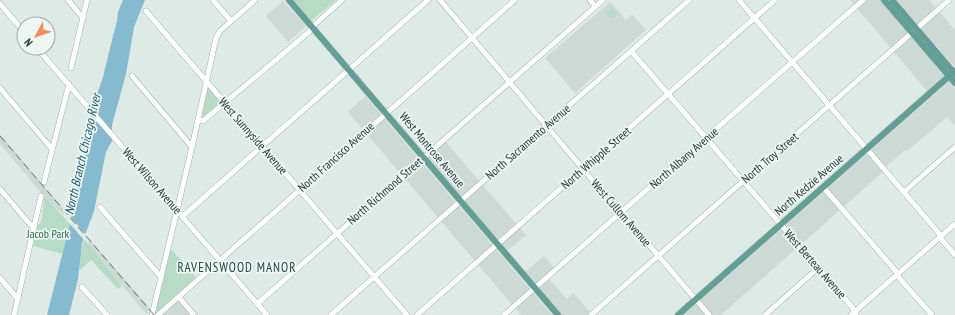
<svg xmlns="http://www.w3.org/2000/svg" width="955" height="315" font-family="'PT Sans Narrow',sans-serif">
<style>
.built{fill:#cdd9d5}
.green{fill:#b7dbc5}
.water{fill:#86bbcf}
.pier{fill:#deeae6}
.lines{fill:none;stroke-linecap:round;stroke-linejoin:round}
.minor-casing{stroke:#a1b1ad;stroke-width:6}
.major-casing{stroke:#bcc4c2;stroke-width:7}
.minor{stroke:#fff;stroke-width:5}
.major{stroke:#639f96;stroke-width:6}
.rail{stroke:#5a7571;stroke-width:1;stroke-dasharray:8 4;stroke-linecap:butt}
.labels{text-anchor:middle;stroke-width:3.5;stroke-linejoin:round;paint-order:stroke}
.street-label{font-size:12px;fill:#203935;stroke:#eef6f3}
.park-label{font-size:12px;fill:#2b6f4d;stroke:#eef6f3}
.water-label{font-size:13px;font-style:italic;fill:#1c5a73;stroke:#eef6f3}
.neighbourhood-label{font-size:13px;letter-spacing:1px;fill:#1d4a45;stroke:#eef6f3}
</style>
<rect width="100%" height="100%" fill="#deeae6"/>
<g class="built">
<polygon points="850,0 880,0 944,76 927,91"/>
<polygon points="897,0 929,0 955,30 955,65 954,66"/>
<polygon points="283,1 306,26 288,42 266,16"/>
<polygon points="610,2 626,20 632,14 646,30 575,93 545,58"/>
<polygon points="949,82 955,89 955,126 947,117 906,152 905,150 883,169 884,171 721,315 684,315"/>
<polygon points="365,96 552,315 521,315 348,112"/>
<polygon points="0,134 66,212 63,215 44,196 0,144"/>
<polygon points="444,140 526,235 507,251 426,156"/>
<polygon points="90,240 149,307 147,315 87,243"/>
<polygon points="544,256 556,270 548,278 567,299 573,293 593,315 562,315 525,272"/>
<polygon points="175,296 191,315 155,315 155,314"/>
</g>
<g class="green">
<polygon points="293,0 336,0 311,21"/>
<polygon points="612,8 617,14 611,19 606,13"/>
<polygon points="208,86 221,102 203,117 202,116"/>
<path d="M 44,196 L 70,224 L 63,254 L 33,246 L 38,224 L 40,224 C 44,213 43,208 44,196 Z"/>
<polygon points="84,239 122,286 118,289 91,260 79,271 80,258"/>
<polygon points="172,250 195,276 195,278 157,312 156,311 170,251"/>
</g>
<polygon class="water" points="123,0 145,0 134,27 126,74 112,125 112,141 106,152 94,211 82,243 78,279 69,315 47,315 70,224 78,179 91,132 91,117 95,109 95,100 103,77 111,44 117,21 118,12"/>
<polygon class="pier" points="70,216 87,236 85,241 68,222"/>
<g class="lines">
<defs>
<g id="minor">
<polyline points="68,0 83,18"/>
<polyline points="213,0 231,21"/>
<polyline points="440,0 616,208 626,218 709,315"/>
<polyline points="590,0 595,6"/>
<polyline points="739,0 938,232 942,240 955,255"/>
<polyline points="0,4 24,32"/>
<polyline points="146,11 407,315"/>
<polyline points="37,48 267,315"/>
<polyline points="631,51 852,307 856,315"/>
<polyline points="71,68 87,0"/>
<polyline points="132,76 192,147"/>
<polyline points="0,88 52,149"/>
<polyline points="198,120 203,121 309,32 312,27 342,0"/>
<polyline points="44,182 69,84"/>
<polyline points="823,187 895,270 900,279 932,315"/>
<polyline points="0,189 34,229"/>
<polyline points="904,192 955,147"/>
<polyline points="100,207 161,277"/>
<polyline points="183,216 428,0"/>
<polyline points="0,278 18,299"/>
<polyline points="82,287 107,315"/>
<polyline points="179,297 194,315"/>
<polyline points="257,304 603,0"/>
<polyline points="14,315 41,196"/>
<polyline points="152,315 192,147 216,38 220,31 255,0"/>
<polyline points="158,315 515,0"/>
<polyline points="331,315 689,0"/>
<polyline points="417,315 775,0"/>
<polyline points="504,315 863,0"/>
<polyline points="591,315 949,0"/>
<polyline points="765,315 818,268"/>
<polyline points="851,315 955,224"/>
</g>
<g id="major">
<polyline points="289,0 558,315"/>
<polyline points="884,0 955,83"/>
<polyline points="892,0 955,74"/>
<polyline points="678,315 955,71"/>
</g>
</defs>
<use href="#minor" class="minor-casing"/>
<use href="#major" class="major-casing"/>
<use href="#minor" class="minor"/>
<use href="#major" class="major"/>
<polyline class="rail" points="0,136 154,315"/>
</g>
<g class="labels">
<g class="street-label">
<text transform="translate(253 136) rotate(49)" y="4">West Sunnyside Avenue</text>
<text transform="translate(528 142) rotate(-41)" y="4">North Sacramento Avenue</text>
<text transform="translate(432 150) rotate(50)" y="4">West Montrose Avenue</text>
<text transform="translate(336 157) rotate(-42)" y="4">North Francisco Avenue</text>
<text transform="translate(596 158) rotate(-41)" y="4">North Whipple Street</text>
<text transform="translate(684 158) rotate(-41)" y="4">North Albany Avenue</text>
<text transform="translate(770 158) rotate(-41)" y="4">North Troy Street</text>
<text transform="translate(152 181) rotate(49)" y="4">West Wilson Avenue</text>
<text transform="translate(809 185) rotate(-41)" y="4">North Kedzie Avenue</text>
<text transform="translate(385 191) rotate(-41)" y="4">North Richmond Street</text>
<text transform="translate(621 213) rotate(49)" y="4">West Cullom Avenue</text>
<text transform="translate(815 264) rotate(49)" y="4">West Berteau Avenue</text>
</g>
<g class="park-label">
<text x="48" y="238">Jacob Park</text>
</g>
<g class="water-label">
<text transform="translate(82 154) rotate(-77)" y="5">North Branch Chicago River</text>
</g>
<g class="neighbourhood-label">
<text x="237" y="272">RAVENSWOOD MANOR</text>
</g>
</g>
<g transform="translate(36 36) rotate(230)"><circle r="19" fill="#eef6f3" stroke="#9caaa7"/>
<path d="M0-3L7 15L0 10L-7 15Z" fill="#ef8e57"/>
<text y="-6" font-size="11" font-weight="bold" text-anchor="middle" fill="#203935">N</text>
</g>
</svg>
